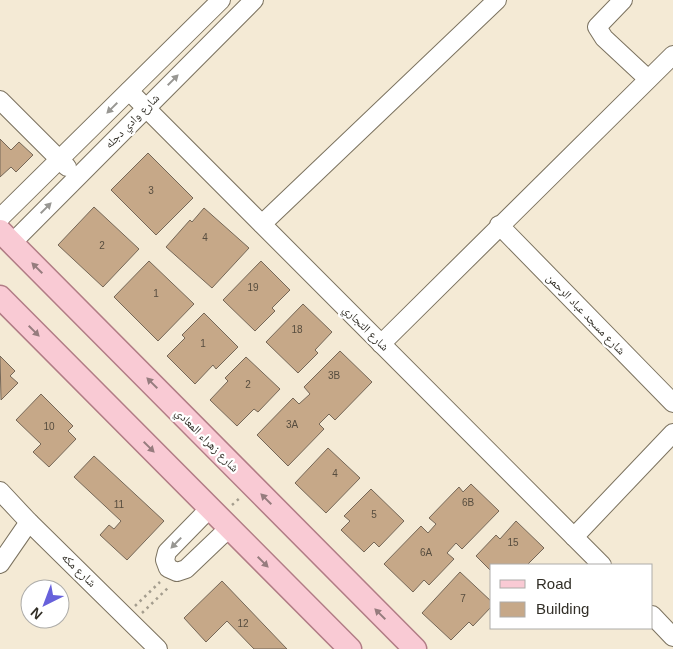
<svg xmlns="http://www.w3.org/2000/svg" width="673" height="649" font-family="Arial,'Noto Naskh Arabic',sans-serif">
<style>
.building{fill:#c6a888;stroke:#756757}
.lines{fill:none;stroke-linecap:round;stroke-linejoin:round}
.minor-casing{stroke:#7b725f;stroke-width:20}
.major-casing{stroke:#b17c85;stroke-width:25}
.path{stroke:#a49d8e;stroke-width:2.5;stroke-dasharray:2.5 4;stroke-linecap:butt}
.minor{stroke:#fff;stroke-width:18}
.major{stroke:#f9cad4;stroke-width:22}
.oneway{fill:#989793}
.oneway2{fill:#967c7e}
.labels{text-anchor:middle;stroke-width:4.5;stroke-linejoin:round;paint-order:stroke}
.number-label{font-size:10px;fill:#574d3f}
.street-label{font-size:12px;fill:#322f27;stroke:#fff}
</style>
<rect width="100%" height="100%" fill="#f4ead5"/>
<g class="building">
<polygon points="0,139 11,150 19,142 33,155 16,172 11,167 0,177"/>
<polygon points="148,153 193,198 156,235 111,190"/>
<polygon points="94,207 139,249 103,287 58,245"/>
<polygon points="204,208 249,248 212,288 166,247 190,220 192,222"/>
<polygon points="149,261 194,304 158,341 114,297"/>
<polygon points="261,261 290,290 272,308 275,311 255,331 223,300"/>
<polygon points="303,304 332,332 315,350 318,353 298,373 266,342"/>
<polygon points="204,313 238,347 216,369 213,365 195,384 167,356 185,338 182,335"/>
<polygon points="340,351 372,382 335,420 329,414 319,424 324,429 288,466 257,435 293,398 299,404 310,394 304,387"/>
<polygon points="0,356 15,371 10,376 18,383 1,400"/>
<polygon points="246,357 280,389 258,412 254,409 237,426 210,400 228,381 225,378"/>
<polygon points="41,394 73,426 68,431 76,439 49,467 33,452 41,444 16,420"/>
<polygon points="328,448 360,478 326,513 295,483"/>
<polygon points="94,456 164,521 127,560 100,535 109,525 114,529 121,521 74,477"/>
<polygon points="471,484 499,511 462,549 456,543 447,553 454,559 429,585 424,580 413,592 384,564 421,526 428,533 436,524 429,518 459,487 463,492"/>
<polygon points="371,489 404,521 379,547 374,542 364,552 341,530 350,521 344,516"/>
<polygon points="516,521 544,548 527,565 492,565 492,572 476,556 496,535 500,539"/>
<polygon points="460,572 492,602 492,606 473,626 469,622 451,640 422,613"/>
<polygon points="222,581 287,649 254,649 227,621 206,642 184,618"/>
</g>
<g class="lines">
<defs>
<g id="minor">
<polyline points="623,0 597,27 604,38 648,79"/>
<polyline points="129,91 602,565"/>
<polyline points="0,100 67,167"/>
<polyline points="0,218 221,0"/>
<polyline points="262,224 497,0"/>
<polyline points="499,225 673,403"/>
<polyline points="12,243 254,0"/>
<polyline points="381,344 673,55"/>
<polyline points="0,491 29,522 158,649"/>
<polyline points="210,508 167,552 165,560 168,568 177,572 186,569 229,528"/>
<polyline points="574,537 673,433"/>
<polyline points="0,564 29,522"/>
<polyline points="652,615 673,637"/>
</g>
<g id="major">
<polyline points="0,231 415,649"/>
<polyline points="0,297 350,649"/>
</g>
</defs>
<use href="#minor" class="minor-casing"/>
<use href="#major" class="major-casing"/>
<g class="path">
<polyline points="232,505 241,497"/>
<polyline points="135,606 160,582"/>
<polyline points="142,613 170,586"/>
</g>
<use href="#minor" class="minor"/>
<use href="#major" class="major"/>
</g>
<defs><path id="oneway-solid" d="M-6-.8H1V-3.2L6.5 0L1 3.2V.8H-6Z" transform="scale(1.25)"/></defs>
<g class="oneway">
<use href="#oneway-solid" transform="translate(173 80) rotate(-45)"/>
<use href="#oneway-solid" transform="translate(112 108) rotate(135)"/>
<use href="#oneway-solid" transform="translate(46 208) rotate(-45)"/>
<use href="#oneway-solid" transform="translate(176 543) rotate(134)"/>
</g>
<g class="oneway2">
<use href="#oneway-solid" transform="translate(37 268) rotate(-135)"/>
<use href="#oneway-solid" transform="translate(34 331) rotate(45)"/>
<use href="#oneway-solid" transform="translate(152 383) rotate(-135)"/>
<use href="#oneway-solid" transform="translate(149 447) rotate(45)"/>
<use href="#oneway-solid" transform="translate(266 499) rotate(-135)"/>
<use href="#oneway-solid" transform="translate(263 562) rotate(45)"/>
<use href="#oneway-solid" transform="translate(380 614) rotate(-135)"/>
</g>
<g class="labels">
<g class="number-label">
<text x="151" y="194">3</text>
<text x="205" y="241">4</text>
<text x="102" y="249">2</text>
<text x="253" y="291">19</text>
<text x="156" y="297">1</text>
<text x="297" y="333">18</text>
<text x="203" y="347">1</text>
<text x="334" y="379">3B</text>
<text x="248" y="388">2</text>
<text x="292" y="428">3A</text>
<text x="49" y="430">10</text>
<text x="335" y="477">4</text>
<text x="468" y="506">6B</text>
<text x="119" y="508">11</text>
<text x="374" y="518">5</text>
<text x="513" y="546">15</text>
<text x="426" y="556">6A</text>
<text x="463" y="602">7</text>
<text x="243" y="627">12</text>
</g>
<g class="street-label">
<text transform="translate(132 121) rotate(-45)" y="4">شارع وادي دجله</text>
<text transform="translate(586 314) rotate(46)" y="4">شارع مسجد عباد الرحمن</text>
<text transform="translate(366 328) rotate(45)" y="4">شارع التجاري</text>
<text transform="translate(207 440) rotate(45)" y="4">شارع زهراء المعادي</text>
<text transform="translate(79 570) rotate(44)" y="4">شارع مكه</text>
</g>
</g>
<rect x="490" y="564" width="162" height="65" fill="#ffffff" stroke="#adaca9"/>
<rect x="500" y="580" width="25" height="8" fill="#f9cad4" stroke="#adaca9"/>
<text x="536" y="589" font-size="15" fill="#322f27">Road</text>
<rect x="500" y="602" width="25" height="15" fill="#c6a888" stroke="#adaca9"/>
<text x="536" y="614" font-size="15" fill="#322f27">Building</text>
<g transform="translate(45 604) rotate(222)"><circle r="24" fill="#ffffff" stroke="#adaca9"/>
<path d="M0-4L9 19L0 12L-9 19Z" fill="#6761db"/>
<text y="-8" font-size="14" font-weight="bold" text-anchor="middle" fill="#322f27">N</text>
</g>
</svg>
